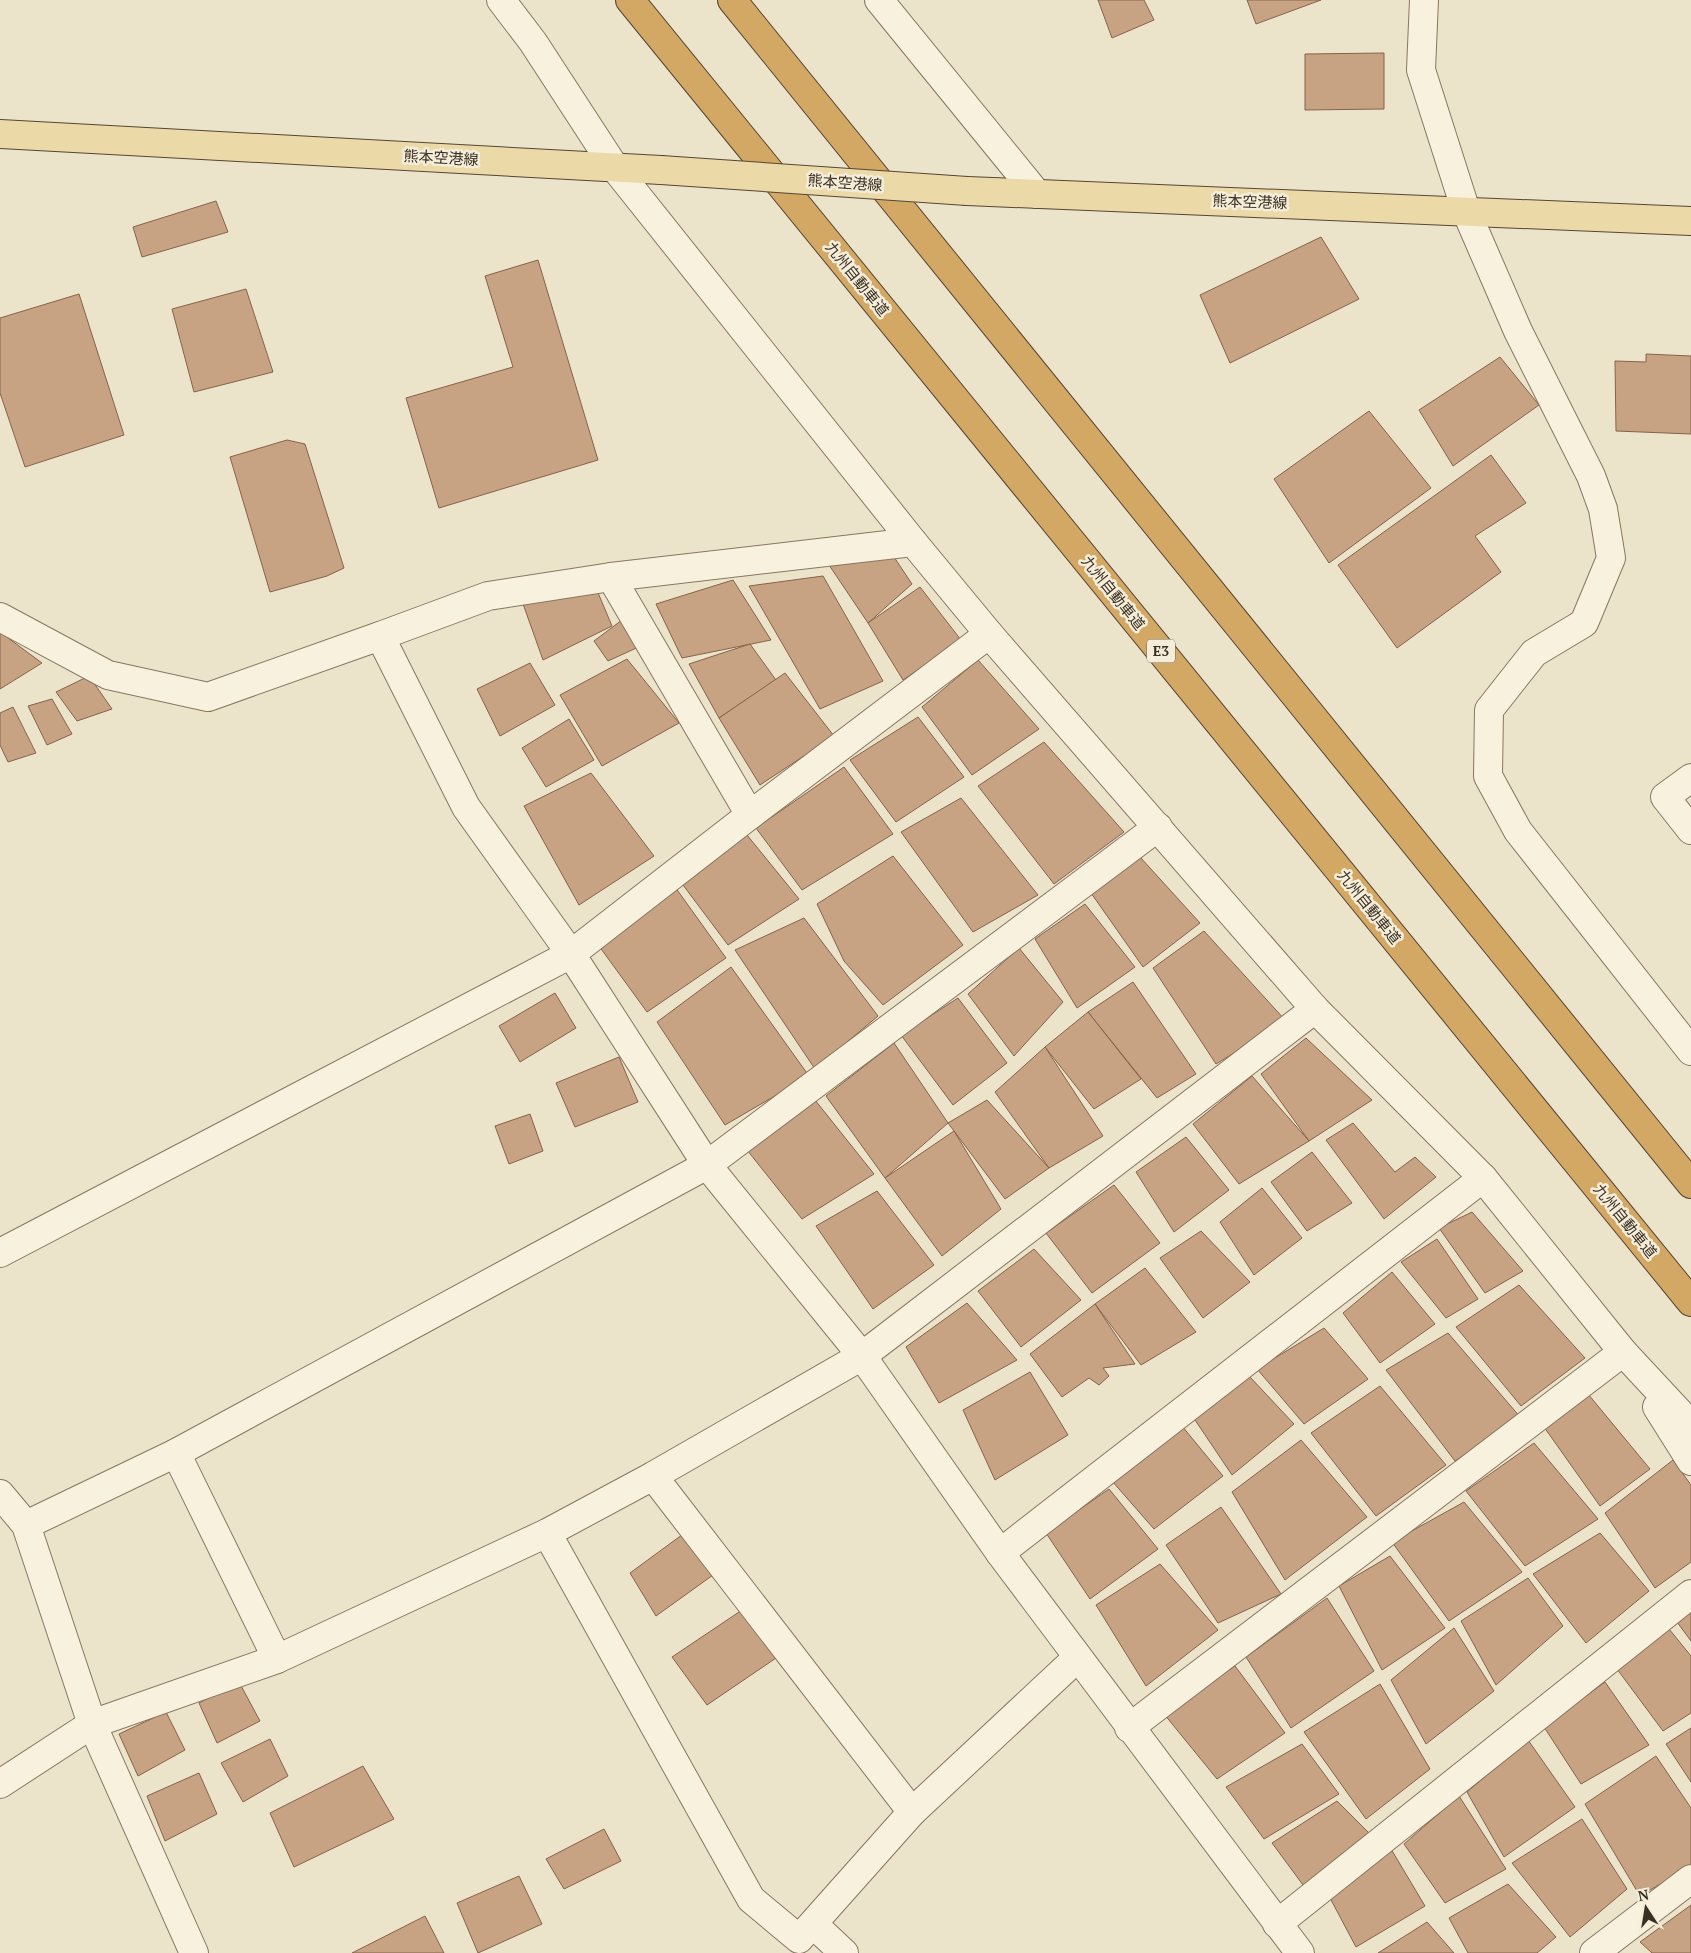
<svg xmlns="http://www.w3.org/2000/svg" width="1691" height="1953" font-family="'PT Serif','Noto Sans JP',serif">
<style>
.building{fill:#c7a384;stroke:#856348}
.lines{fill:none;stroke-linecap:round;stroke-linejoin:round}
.minor-casing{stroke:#887760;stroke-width:30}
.major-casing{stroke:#564534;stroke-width:30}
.highway-casing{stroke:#564534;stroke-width:30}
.minor{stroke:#f7f1de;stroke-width:28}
.major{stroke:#ebd9a7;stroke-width:28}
.highway{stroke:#d3a764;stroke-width:28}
.major-bridge-casing{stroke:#564534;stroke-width:30;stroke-linecap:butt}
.major-bridge{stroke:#ebd9a7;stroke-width:28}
.labels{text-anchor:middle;stroke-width:5;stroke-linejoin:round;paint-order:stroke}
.shield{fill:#f4edda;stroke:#726859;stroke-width:1}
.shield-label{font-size:14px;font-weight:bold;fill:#3a2f22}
.street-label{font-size:15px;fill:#3a2f22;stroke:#f4edda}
</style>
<rect width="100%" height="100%" fill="#ece3cb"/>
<g class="building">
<polygon points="1098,0 1144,0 1154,20 1112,38"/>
<polygon points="1247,0 1321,0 1256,24"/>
<polygon points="1384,53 1384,109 1305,110 1305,54"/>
<polygon points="216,201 228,232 142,257 133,227"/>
<polygon points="1321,237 1359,299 1230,363 1200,295"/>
<polygon points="538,260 598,460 439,508 406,398 513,367 485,276"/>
<polygon points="246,289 273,372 194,392 172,309"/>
<polygon points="79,294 124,435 25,467 0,393 0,318"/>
<polygon points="1646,354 1691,356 1691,434 1616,431 1615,361 1646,362"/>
<polygon points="1500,357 1539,405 1453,466 1419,410"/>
<polygon points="1369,411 1431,488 1329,563 1274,479"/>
<polygon points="287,440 305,444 344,568 327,576 270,592 230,457"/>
<polygon points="1491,455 1526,503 1475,536 1501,572 1397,648 1338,565"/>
<polygon points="894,557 912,584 868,623 829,565"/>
<polygon points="823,576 883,681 820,709 749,586"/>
<polygon points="733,580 771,640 682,658 656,604"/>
<polygon points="920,587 961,640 903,680 868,623"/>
<polygon points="596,588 612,626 543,660 522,601"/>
<polygon points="622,620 643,645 608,661 594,641"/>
<polygon points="0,632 42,663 0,689"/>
<polygon points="750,644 776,680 719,718 689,664"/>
<polygon points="627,659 679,723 602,766 560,695"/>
<polygon points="978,660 1039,729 972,775 922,707"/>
<polygon points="530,663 555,705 500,736 477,689"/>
<polygon points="785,673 834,736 760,785 719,718"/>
<polygon points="89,676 112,709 77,721 56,692"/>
<polygon points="52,699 72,734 47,745 28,706"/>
<polygon points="13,707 36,753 8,762 0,745 0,713"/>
<polygon points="918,717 964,777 896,822 850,760"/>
<polygon points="569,719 594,760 546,787 522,748"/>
<polygon points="1044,742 1124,832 1054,884 978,786"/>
<polygon points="844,767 893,834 802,890 756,828"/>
<polygon points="591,773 654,856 579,905 524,806"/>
<polygon points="961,798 1038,895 973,932 901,832"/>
<polygon points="747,835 799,899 728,945 683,885"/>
<polygon points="893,856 963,945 883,1005 844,961 817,904"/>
<polygon points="1140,857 1200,923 1143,967 1091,893"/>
<polygon points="675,887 726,958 647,1012 599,946"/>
<polygon points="1085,904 1135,967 1077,1008 1035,939"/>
<polygon points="804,918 878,1016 815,1069 735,950"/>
<polygon points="1204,931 1286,1021 1216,1064 1153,968"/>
<polygon points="1019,948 1063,1002 1014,1056 968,994"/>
<polygon points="731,967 809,1076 725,1125 657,1022"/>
<polygon points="1133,982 1196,1074 1157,1098 1088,1012"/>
<polygon points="555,993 576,1028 520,1062 499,1026"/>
<polygon points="958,998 1007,1063 953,1105 901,1035"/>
<polygon points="1088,1012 1141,1079 1094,1109 1045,1047"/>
<polygon points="1306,1038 1372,1100 1309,1141 1261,1074"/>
<polygon points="894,1043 948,1123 885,1178 826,1096"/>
<polygon points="1045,1047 1103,1136 1049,1168 995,1092"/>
<polygon points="619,1057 638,1102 575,1127 556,1083"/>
<polygon points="1252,1076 1309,1141 1239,1184 1193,1124"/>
<polygon points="815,1100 874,1174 802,1219 747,1150"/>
<polygon points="987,1100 1049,1168 1005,1199 948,1123"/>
<polygon points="530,1114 543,1151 509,1164 495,1126"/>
<polygon points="1353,1123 1395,1172 1415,1157 1436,1177 1384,1219 1326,1140"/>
<polygon points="954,1131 1001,1209 942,1256 885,1178"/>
<polygon points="1186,1137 1229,1190 1174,1232 1136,1172"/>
<polygon points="1312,1152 1352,1203 1307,1231 1271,1182"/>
<polygon points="1114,1185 1160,1243 1092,1293 1046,1233"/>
<polygon points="1262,1188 1302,1238 1254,1275 1220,1222"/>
<polygon points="877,1191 934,1265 873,1309 816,1226"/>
<polygon points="1472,1212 1523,1271 1485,1293 1439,1228"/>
<polygon points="1201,1231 1250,1282 1203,1318 1160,1258"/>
<polygon points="1437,1239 1478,1299 1446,1318 1401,1262"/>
<polygon points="1034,1249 1081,1300 1021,1347 978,1291"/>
<polygon points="1145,1268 1196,1332 1141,1365 1095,1304"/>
<polygon points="1392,1272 1435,1324 1380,1363 1343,1313"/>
<polygon points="1519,1285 1585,1358 1521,1406 1456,1327"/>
<polygon points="967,1303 1017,1360 939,1403 906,1347"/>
<polygon points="1095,1304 1135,1364 1103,1368 1109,1376 1099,1385 1089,1378 1062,1397 1030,1354"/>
<polygon points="1324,1328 1368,1379 1304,1424 1257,1369"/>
<polygon points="1448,1333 1521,1418 1455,1461 1386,1370"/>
<polygon points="1030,1372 1068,1435 995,1480 963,1410"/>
<polygon points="1250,1377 1294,1424 1232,1475 1191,1414"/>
<polygon points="1380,1386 1446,1465 1376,1516 1311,1433"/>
<polygon points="1588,1394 1650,1469 1600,1506 1544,1427"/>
<polygon points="1182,1426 1223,1476 1154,1529 1112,1481"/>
<polygon points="1301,1440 1367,1517 1285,1580 1232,1492"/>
<polygon points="1534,1443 1598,1519 1525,1566 1466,1491"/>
<polygon points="1673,1460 1691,1485 1691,1562 1655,1588 1605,1513"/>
<polygon points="1109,1489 1158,1549 1090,1599 1046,1533"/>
<polygon points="1464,1502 1522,1572 1449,1621 1392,1542"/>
<polygon points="1221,1507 1281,1594 1218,1623 1166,1545"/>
<polygon points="690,1529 720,1570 656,1616 630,1573"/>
<polygon points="1600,1533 1649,1591 1586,1643 1533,1574"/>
<polygon points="1390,1556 1445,1628 1382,1670 1339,1586"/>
<polygon points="1160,1564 1218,1630 1146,1686 1096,1605"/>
<polygon points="1528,1578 1563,1626 1496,1685 1461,1621"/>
<polygon points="1327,1598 1374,1671 1291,1728 1246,1657"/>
<polygon points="745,1608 779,1656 707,1705 672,1657"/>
<polygon points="1691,1611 1691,1641 1677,1622"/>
<polygon points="1454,1628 1494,1691 1426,1744 1391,1680"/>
<polygon points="1669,1629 1691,1656 1691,1713 1663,1731 1617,1669"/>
<polygon points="1235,1666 1285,1733 1217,1779 1164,1714"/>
<polygon points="239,1682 260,1721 217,1743 199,1703"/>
<polygon points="1605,1682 1649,1745 1581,1784 1544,1727"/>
<polygon points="1380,1684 1430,1769 1366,1819 1304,1732"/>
<polygon points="166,1712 185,1750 138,1776 119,1734"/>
<polygon points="1691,1728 1691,1782 1666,1744"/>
<polygon points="270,1739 288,1776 243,1802 221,1763"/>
<polygon points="1528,1740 1575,1807 1504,1857 1467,1792"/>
<polygon points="1302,1744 1339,1794 1264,1839 1226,1787"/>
<polygon points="1656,1756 1691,1808 1691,1866 1640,1896 1585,1804"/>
<polygon points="363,1766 394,1819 294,1867 270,1813"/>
<polygon points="199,1773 217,1814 165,1841 147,1796"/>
<polygon points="1459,1796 1506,1869 1445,1903 1404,1844"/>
<polygon points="1337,1801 1372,1836 1306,1889 1272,1843"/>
<polygon points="1582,1819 1627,1889 1570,1937 1512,1863"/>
<polygon points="604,1829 621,1861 564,1889 546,1859"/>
<polygon points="1391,1849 1425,1906 1356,1947 1330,1898"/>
<polygon points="519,1876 542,1924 478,1953 457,1903"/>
<polygon points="1508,1884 1556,1937 1537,1953 1468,1953 1449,1918"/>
<polygon points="1691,1905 1691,1953 1652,1953 1640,1942"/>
<polygon points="425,1916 444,1953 352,1953"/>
<polygon points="1427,1922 1454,1953 1378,1953"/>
</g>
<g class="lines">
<defs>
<g id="minor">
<polyline points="501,0 533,42 615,168 913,542 989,634 1315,1009 1483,1178 1623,1352 1691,1425"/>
<polyline points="879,0 1037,194"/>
<polyline points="1424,0 1421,70 1466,211 1518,331 1591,476 1603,509 1611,558 1584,623 1534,653 1489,710 1488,776 1518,831 1691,1051"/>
<polyline points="611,577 750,815"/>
<polyline points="0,617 108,675 208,697 380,636 466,807 571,954 707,1165 862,1356 1000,1553 1300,1953"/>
<polyline points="380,636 488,596 611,577 913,542"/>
<polyline points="1691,778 1665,797 1691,830"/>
<polyline points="0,1253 571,954 750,815 989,634"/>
<polyline points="1657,1407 1691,1461"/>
<polyline points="176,1453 277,1659"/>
<polyline points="653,1476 912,1812"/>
<polyline points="0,1494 26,1525 92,1724 194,1953"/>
<polyline points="26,1525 176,1453 707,1165 1158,827"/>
<polyline points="547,1533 751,1899 799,1939 912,1812 1077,1658"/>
<polyline points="1000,1553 1483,1178"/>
<polyline points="1129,1728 1623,1352"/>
<polyline points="0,1784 92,1724 277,1659 547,1533 653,1476 862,1356 1315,1009"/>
<polyline points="813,1924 844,1953"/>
<polyline points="1277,1924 1691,1594"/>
<polyline points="1594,1953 1691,1879"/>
</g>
<g id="major">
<polyline points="0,134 661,170"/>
<polyline points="967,191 1691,221"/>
</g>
<g id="highway">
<polyline points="630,0 1691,1302"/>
<polyline points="732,0 1691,1184"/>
</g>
</defs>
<use href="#minor" class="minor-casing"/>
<use href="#major" class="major-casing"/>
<use href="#highway" class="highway-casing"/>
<use href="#minor" class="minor"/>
<use href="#major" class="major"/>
<use href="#highway" class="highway"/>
<defs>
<polyline id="major-bridge" points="661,170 967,191"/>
</defs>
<use href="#major-bridge" class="major-bridge-casing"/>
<use href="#major-bridge" class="major-bridge"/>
</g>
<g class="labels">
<rect class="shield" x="1147" y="639.5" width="28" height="23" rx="4"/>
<g class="shield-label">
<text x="1161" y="656">E3</text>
</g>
<g class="street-label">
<text transform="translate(441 158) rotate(3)" y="5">熊本空港線</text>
<text transform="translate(845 183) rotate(4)" y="5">熊本空港線</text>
<text transform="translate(1250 202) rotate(2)" y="5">熊本空港線</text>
<text transform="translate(857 279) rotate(51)" y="5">九州自動車道</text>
<text transform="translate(1113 593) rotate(51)" y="5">九州自動車道</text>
<text transform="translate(1369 907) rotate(51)" y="5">九州自動車道</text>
<text transform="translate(1625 1221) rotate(51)" y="5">九州自動車道</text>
</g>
</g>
<g transform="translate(1646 1908) rotate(348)" stroke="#f4edda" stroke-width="4" paint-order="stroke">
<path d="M0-4L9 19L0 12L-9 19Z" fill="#3a2f22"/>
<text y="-8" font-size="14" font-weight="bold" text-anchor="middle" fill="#3a2f22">N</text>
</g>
</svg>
